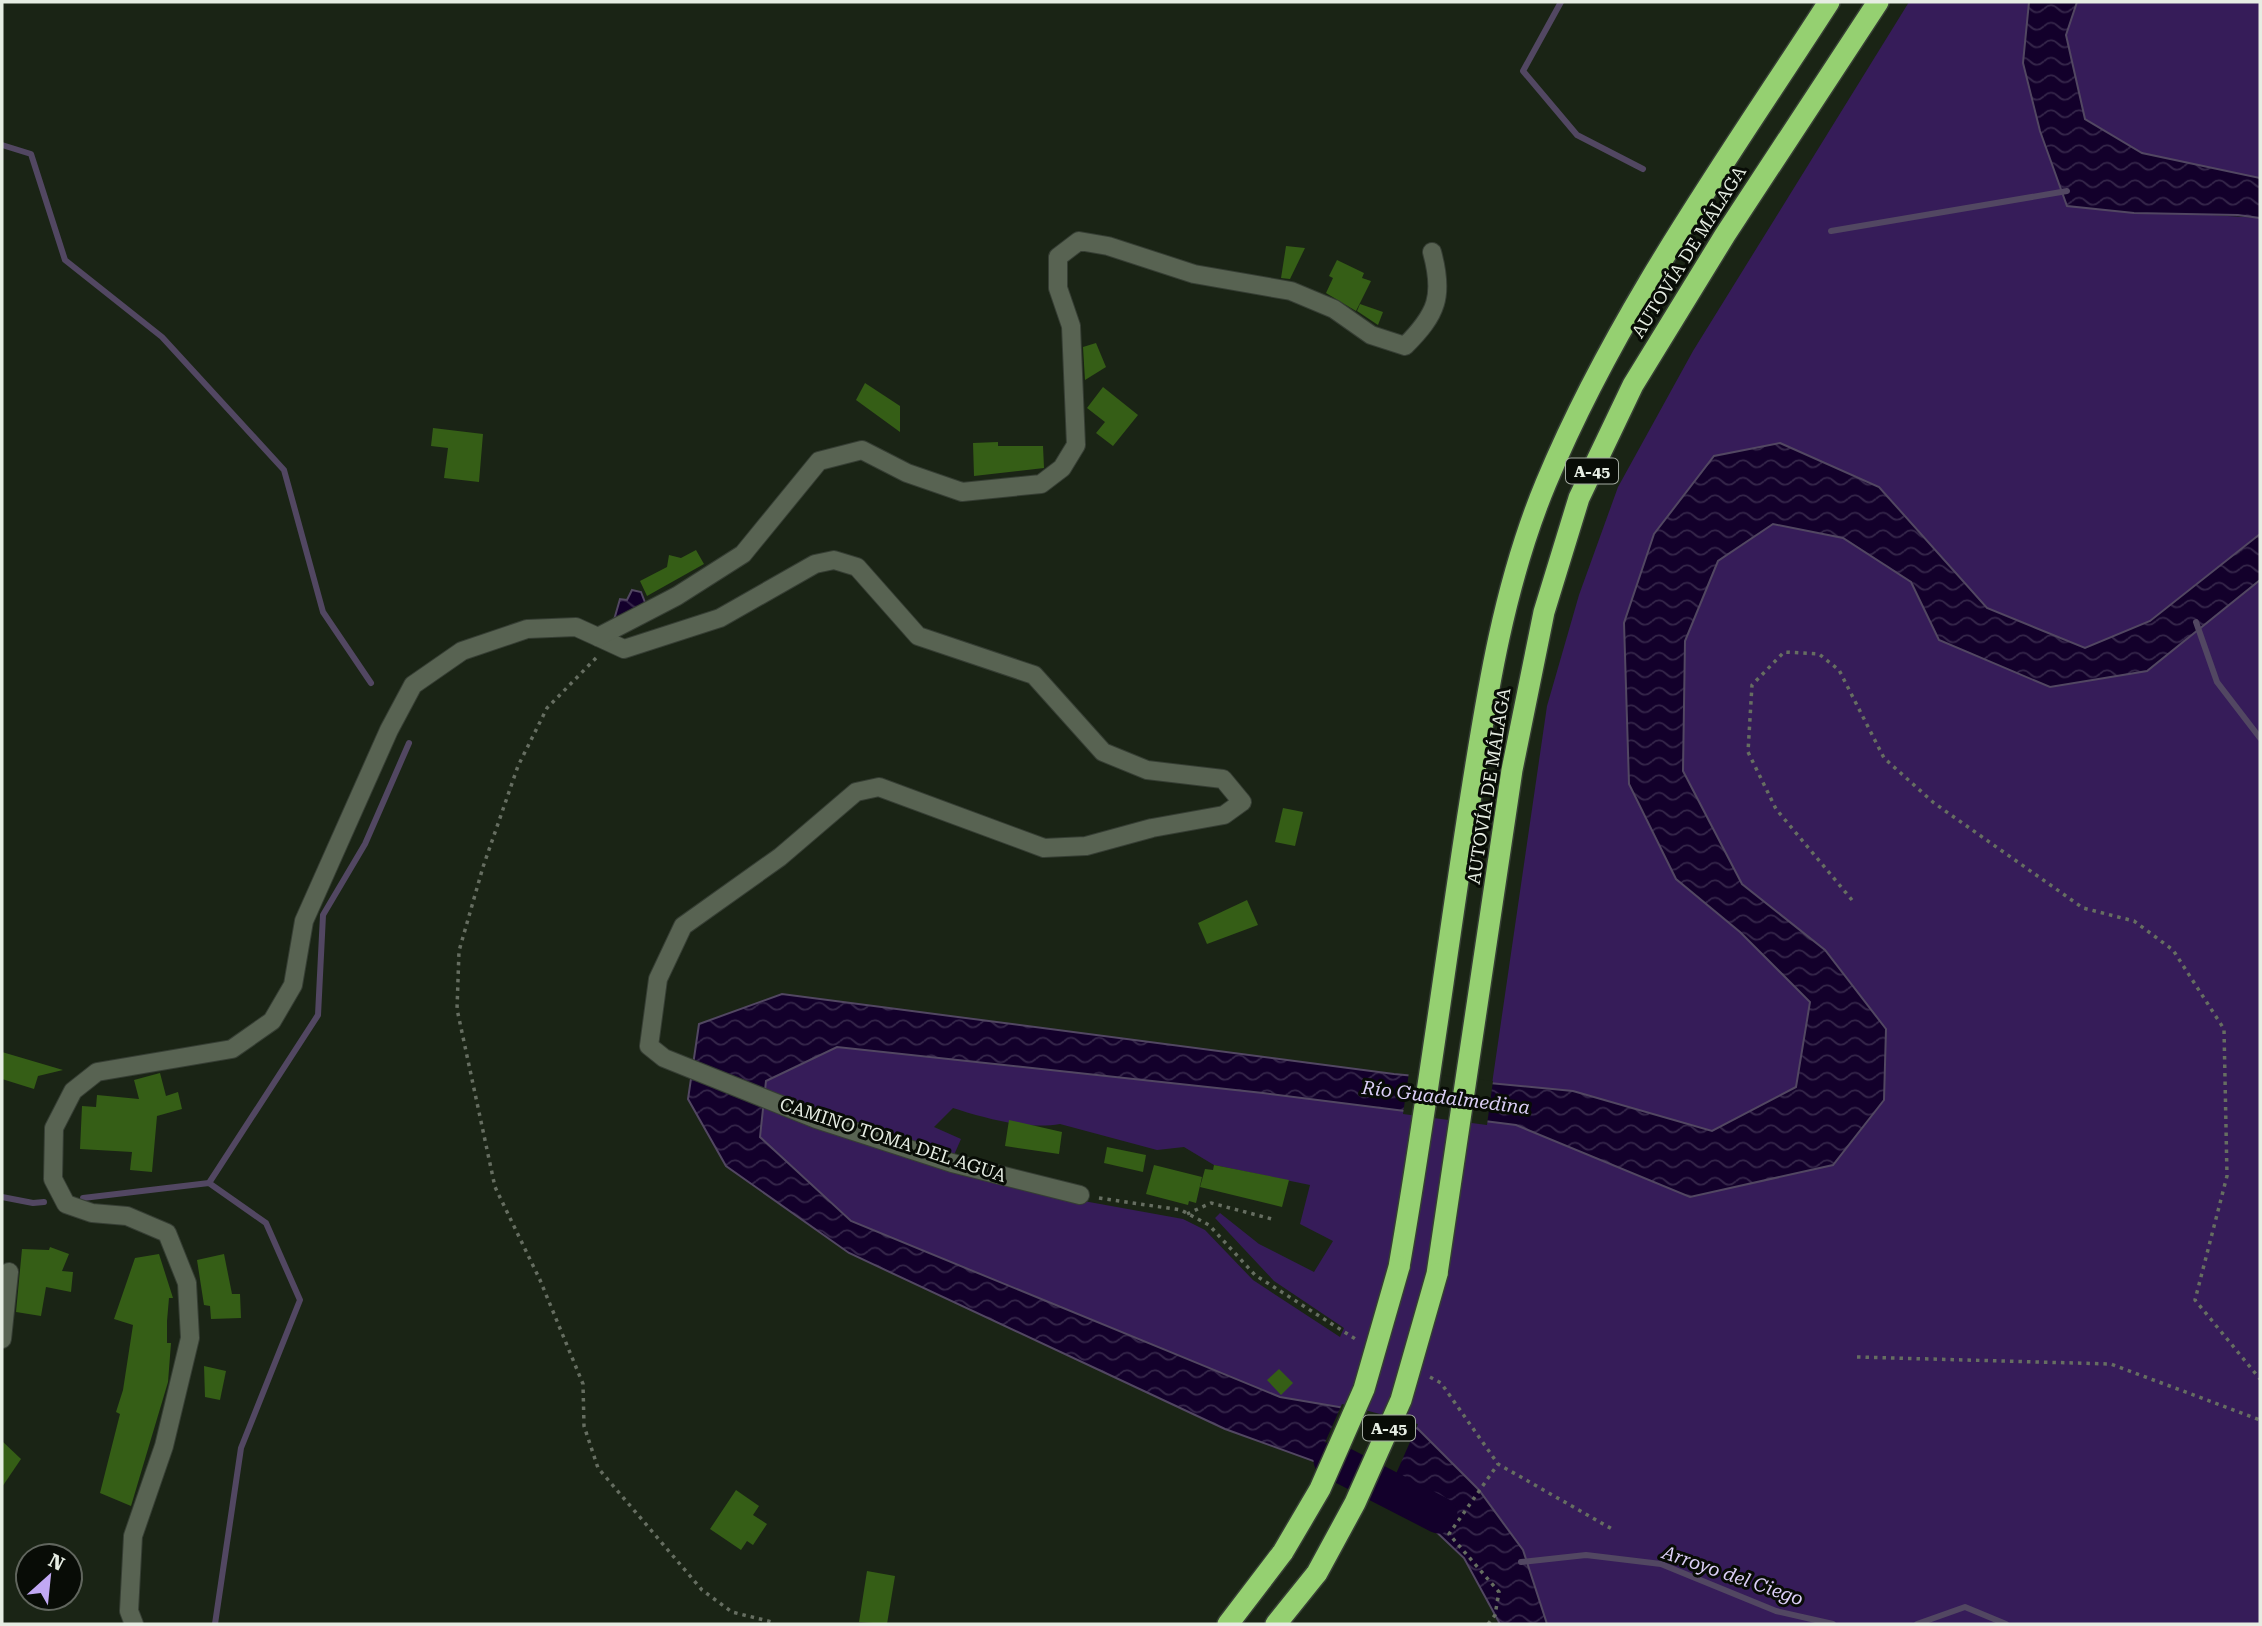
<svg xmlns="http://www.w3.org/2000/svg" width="2262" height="1626" font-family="'Roboto Serif',serif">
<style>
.green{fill:#361c59}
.water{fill:url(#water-waves);stroke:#524762;stroke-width:2}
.pier{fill:#1a2415}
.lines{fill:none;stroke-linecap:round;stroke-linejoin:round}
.stream{stroke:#524762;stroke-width:6}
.river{stroke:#13002b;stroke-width:37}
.building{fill:#355e16}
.minor-casing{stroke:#363e34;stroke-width:20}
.motorway-casing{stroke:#363e34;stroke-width:24}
.path{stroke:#666e61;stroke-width:3.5;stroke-dasharray:3.5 5;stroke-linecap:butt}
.minor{stroke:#586352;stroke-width:18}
.motorway{stroke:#95d071;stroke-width:21}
.motorway-bridge-casing{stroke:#363e34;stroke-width:24;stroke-linecap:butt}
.motorway-bridge{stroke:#95d071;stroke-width:21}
.labels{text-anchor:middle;stroke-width:6;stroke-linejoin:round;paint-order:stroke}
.shield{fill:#080c06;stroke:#a3aaa1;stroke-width:2}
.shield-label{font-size:16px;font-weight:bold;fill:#e6ede3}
.street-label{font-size:18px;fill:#e6ede3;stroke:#080c06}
.water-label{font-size:19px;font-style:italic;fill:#dccff7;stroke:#080c06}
</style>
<defs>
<pattern id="water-waves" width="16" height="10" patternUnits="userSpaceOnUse" patternTransform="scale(1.75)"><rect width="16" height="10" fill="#13002b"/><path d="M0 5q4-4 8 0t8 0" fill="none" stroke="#35264a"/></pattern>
</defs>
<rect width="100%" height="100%" fill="#1a2415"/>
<g class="green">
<polygon points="1909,2 2029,2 2023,63 2040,131 2067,206 2260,218 2260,534 2150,621 2086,648 1987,609 1879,487 1654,534 1676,879 1740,932 1810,1002 1797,1087 1711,1131 1573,1091 1492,1084 1547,706 1579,595 1618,487 1693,351"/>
<polygon points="2077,2 2260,2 2260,178 2142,153 2085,119 2066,34"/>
<path d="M 1773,524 L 1843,538 L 1911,582 L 1939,640 L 2147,671 L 2260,580 L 2260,1624 L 1547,1624 L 1523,1550 L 1339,1407 L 1280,1397 L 851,1221 L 760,1137 L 763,1107 L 1067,1198 L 1183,1219 L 1205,1230 L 1253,1280 L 1340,1337 L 1344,1328 L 1274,1281 L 1215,1218 L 1220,1213 L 1259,1244 L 1314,1272 L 1333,1241 L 1300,1224 L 1310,1185 L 1214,1165 L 1184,1147 L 1157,1150 L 1060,1124 C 1027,1130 984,1118 953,1108 L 934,1127 L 961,1139 L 954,1155 L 819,1112 L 765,1090 L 766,1081 L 837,1047 L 1263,1093 L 1516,1125 L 1596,1156 L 1833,1165 L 1825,950 L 1742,884 L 1683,771 L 1685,641 L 1718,561 Z"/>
</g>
<g class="water">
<polygon points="2029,2 2077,2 2066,35 2085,119 2142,153 2260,178 2260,218 2238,215 2134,213 2067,206 2040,131 2023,63"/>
<polygon points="1780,443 1879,487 1987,608 2085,648 2150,621 2260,534 2260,580 2147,671 2050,687 1939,640 1911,582 1843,538 1773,524 1718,561 1685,641 1683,771 1742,884 1825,950 1886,1029 1884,1100 1833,1165 1690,1197 1516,1125 1263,1093 837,1047 766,1081 760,1137 851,1221 1280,1397 1339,1407 1417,1428 1479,1490 1523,1550 1547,1624 1500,1624 1464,1558 1391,1489 1225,1429 849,1253 726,1166 688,1099 699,1024 782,994 1394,1074 1573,1091 1712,1131 1796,1087 1810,1002 1740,932 1676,879 1629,784 1624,623 1654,534 1714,456"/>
<polygon points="632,590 641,592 646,605 614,620 620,599 627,600"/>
</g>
<g class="pier">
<polygon points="1409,1072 1493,1081 1487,1125 1403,1114"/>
<polygon points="1342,1404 1418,1424 1388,1492 1315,1465"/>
</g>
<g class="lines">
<g class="stream">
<polyline points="1561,2 1523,71 1577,135 1643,169"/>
<polyline points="2,145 31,154 65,260 162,337 284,470 323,612 371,683"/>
<polyline points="1831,231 2067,191"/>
<polyline points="2196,622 2217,682 2260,738"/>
<polyline points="209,1183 318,1015 323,915 365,844 409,743"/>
<polyline points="2,1197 33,1203 44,1202"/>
<polyline points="83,1198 209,1183 266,1223 300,1300 241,1448 215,1624"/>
<polyline points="1521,1562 1586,1555 1661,1564 1776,1611 1833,1624"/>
<polyline points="1917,1624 1965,1607 2006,1624"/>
</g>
<polyline class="river" points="1332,1460 1439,1515"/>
</g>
<g class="building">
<polygon points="1286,246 1305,248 1290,279 1281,278"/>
<polygon points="1337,260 1364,273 1362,278 1371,281 1356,311 1326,293 1333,278 1329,276"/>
<polygon points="1360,304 1383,312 1378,325 1357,311"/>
<polygon points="1096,343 1106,367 1085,380 1083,347"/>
<polygon points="865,383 900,406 900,432 856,400"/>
<polygon points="1103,387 1138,415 1113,446 1096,433 1105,422 1087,408"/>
<polygon points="433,428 483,434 479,482 444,478 448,448 431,446"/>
<polygon points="998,442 998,446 1043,446 1044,468 974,476 973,443"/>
<polygon points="696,550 704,564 647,596 640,581 667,567 669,555 681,558"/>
<polygon points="1283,808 1303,812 1295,846 1275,842"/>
<polygon points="1247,900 1258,925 1207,944 1198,923"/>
<polygon points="2,1052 63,1070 38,1076 34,1089 2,1079"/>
<polygon points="160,1073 166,1096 178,1092 182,1109 157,1116 152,1172 130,1170 132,1152 80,1149 82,1106 96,1107 97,1095 139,1099 134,1080"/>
<polygon points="1009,1120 1062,1132 1059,1154 1005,1146"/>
<polygon points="1107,1147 1146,1155 1143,1172 1104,1163"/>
<polygon points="1154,1165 1202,1177 1196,1203 1189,1201 1188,1205 1146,1194"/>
<polygon points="1214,1165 1289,1180 1282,1207 1200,1187 1205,1169 1213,1170"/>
<polygon points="50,1247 69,1254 62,1271 73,1272 71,1292 46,1287 41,1316 16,1312 22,1249 49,1250"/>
<polygon points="159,1254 173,1298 169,1298 167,1321 167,1343 171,1343 168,1382 131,1506 100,1493 120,1414 116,1412 123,1390 133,1325 114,1319 135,1258"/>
<polygon points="224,1254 232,1294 240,1294 241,1318 211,1319 210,1306 204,1305 197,1260"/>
<polygon points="204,1366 226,1371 220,1400 205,1397"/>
<polygon points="1279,1369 1293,1383 1281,1395 1267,1380"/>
<polygon points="2,1441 21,1459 2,1487"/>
<polygon points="736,1490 759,1506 753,1515 767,1524 753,1545 747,1541 741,1550 710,1529"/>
<polygon points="867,1571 895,1576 887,1624 859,1622"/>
</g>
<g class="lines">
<defs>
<g id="minor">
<polyline points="598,637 624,649 720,618 815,564 834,560 857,567 918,636 1034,675 1103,752 1147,770 1223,779 1242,802 1224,815 1152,828 1086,846 1044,848 879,787 856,792 780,857 683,926 658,979 649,1046 664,1058 816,1119 952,1163 1080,1195"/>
<polyline points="2,1339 9,1272"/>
<path d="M 134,1624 L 129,1611 L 133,1536 L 164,1446 L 190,1338 L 187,1283 L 167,1233 L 127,1216 L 92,1213 L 66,1204 L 53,1179 L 54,1128 L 73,1091 L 97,1072 L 232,1049 L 272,1021 L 293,985 L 304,921 L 389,730 L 413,685 L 462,651 L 527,629 L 576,627 L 598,637 L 677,596 L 743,554 L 819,461 L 862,450 L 907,473 L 962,492 L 1041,484 L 1062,468 L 1076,445 L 1071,326 L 1058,288 L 1058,257 L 1079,241 L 1108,246 L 1194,274 L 1291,291 L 1334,309 L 1371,335 L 1405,346 C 1437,314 1444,296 1432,252"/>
</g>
<g id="motorway">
<path d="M 1399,1267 C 1425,1119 1444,970 1467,821 C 1485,707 1501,591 1546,483 C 1617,312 1729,157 1829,2"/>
<polyline points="1437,1274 1512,770 1544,612 1579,498 1633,385 1725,235 1878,2"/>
<polyline points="1228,1624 1283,1552"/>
<polyline points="1276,1624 1317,1573"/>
</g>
</defs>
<use href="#minor" class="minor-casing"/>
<use href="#motorway" class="motorway-casing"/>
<g class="path">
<polyline points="596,658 547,708 518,766 483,867 459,951 457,1009 495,1187 540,1280 583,1384 584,1426 598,1468 702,1590 732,1612 772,1622"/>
<polyline points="1852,900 1776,809 1748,752 1752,685 1784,652 1819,654 1839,670 1884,758 1934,803 2083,908 2134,921 2173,950 2224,1029 2227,1176 2195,1300 2260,1379"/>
<polyline points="1099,1198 1181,1210 1209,1225 1255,1275 1357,1340"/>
<polyline points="1187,1214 1211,1203 1272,1219"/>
<polyline points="1857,1357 2111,1364 2260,1420"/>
<polyline points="1430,1377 1441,1383 1498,1464 1612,1529"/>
<polyline points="1488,1624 1495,1615 1499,1592 1449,1534 1498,1464"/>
</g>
<use href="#minor" class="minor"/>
<use href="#motorway" class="motorway"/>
<defs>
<g id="motorway-bridge">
<polyline points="1283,1552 1320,1489 1364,1389 1399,1267"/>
<polyline points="1317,1573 1355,1503 1401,1400 1437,1274"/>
</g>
</defs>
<use href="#motorway-bridge" class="motorway-bridge-casing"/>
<use href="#motorway-bridge" class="motorway-bridge"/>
</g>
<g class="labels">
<g class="shield">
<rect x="1566" y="458.5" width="52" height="25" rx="5"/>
<rect x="1363" y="1415.5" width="52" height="25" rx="5"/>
</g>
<g class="shield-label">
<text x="1592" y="477">A-45</text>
<text x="1389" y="1434">A-45</text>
</g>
<g class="street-label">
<text transform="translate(1689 252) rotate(-58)" y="6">AUTOVÍA DE MÁLAGA</text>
<text transform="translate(1489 786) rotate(-81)" y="6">AUTOVÍA DE MÁLAGA</text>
<text transform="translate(893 1140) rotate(18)" y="6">CAMINO TOMA DEL AGUA</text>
</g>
<g class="water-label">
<text transform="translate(1446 1097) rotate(7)" y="7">Río Guadalmedina</text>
<text transform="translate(1733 1575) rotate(19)" y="7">Arroyo del Ciego</text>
</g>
</g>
<rect width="2262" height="1626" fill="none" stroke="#e6ede3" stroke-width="7"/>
<g transform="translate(49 1577) rotate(27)"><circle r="33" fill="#080c06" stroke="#61665e" stroke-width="2"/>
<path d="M0-5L12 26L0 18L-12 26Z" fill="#c1a8f3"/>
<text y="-10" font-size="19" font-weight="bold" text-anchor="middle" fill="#e6ede3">N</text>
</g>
</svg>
